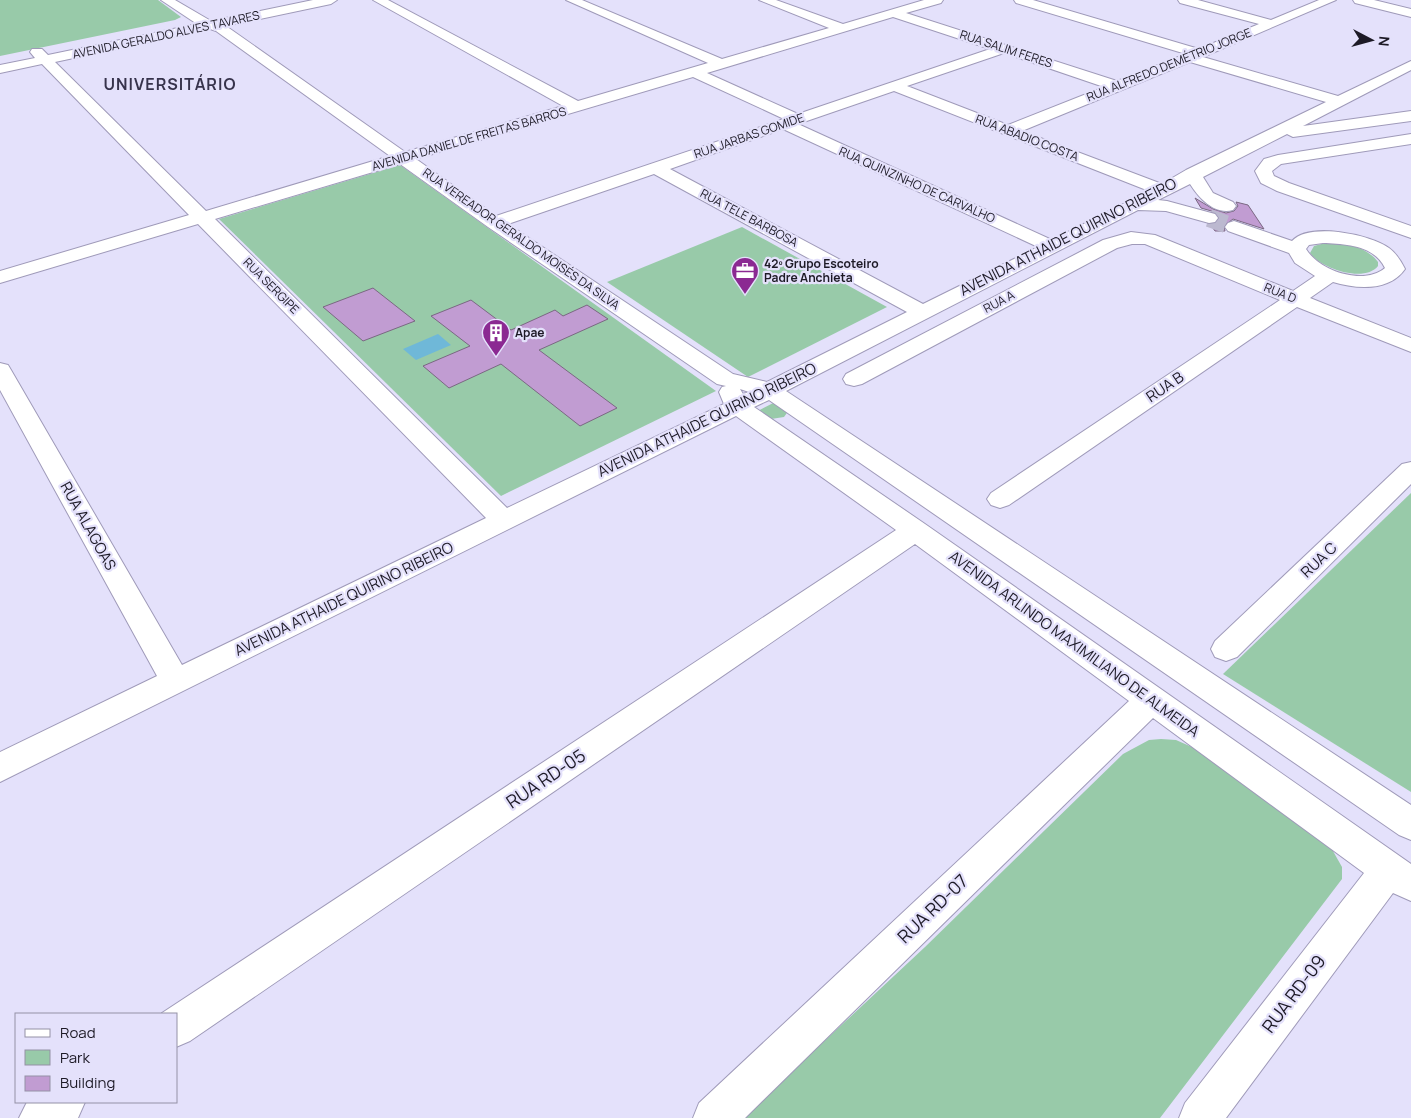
<svg xmlns="http://www.w3.org/2000/svg" width="1411" height="1118" font-family="Manrope,sans-serif">
<style>
.green{fill:#98caa9}
.water{fill:#6fb8d8}
.building{fill:#c19cd2;stroke:#7a6882}
.lines{fill:none;stroke-linecap:round;stroke-linejoin:round}
.minor-tunnel{stroke:#bcb9d0;stroke-width:18;stroke-dasharray:18 9;stroke-linecap:butt}
.minor-casing{stroke:#9f9ab9;stroke-width:2}
.minor{fill:#fff;fill-rule:evenodd}
.labels{text-anchor:middle;stroke-width:4.5;stroke-linejoin:round;paint-order:stroke}
.far-street-label{font-size:12px;fill:#1d1a26;stroke:#e4e1fb}
.far-poi-label{font-size:12px;font-weight:bold;fill:#1d1a26;stroke:#e4e1fb;text-anchor:start}
.street-label{font-size:15px;fill:#1d1a26;stroke:#e4e1fb}
.far-district-label{font-size:16px;font-weight:bold;letter-spacing:1px;fill:#37334c;stroke:#e4e1fb}
.near-street-label{font-size:18px;fill:#1d1a26;stroke:#e4e1fb}
</style>
<rect width="100%" height="100%" fill="#e4e1fb"/>
<g class="green">
<polygon points="0,0 158,0 181,17 175,20 0,56"/>
<polygon points="400,165 716,391 501,496 219,219"/>
<polygon points="742,227 887,307 748,377 607,282"/>
<path d="M 1329,242 C 1346,244 1366,246 1378,262 L 1378,266 C 1365,283 1321,269 1310,253 L 1314,246 Z"/>
<polygon points="779,400 789,410 784,417 771,419 756,412"/>
<polygon points="1411,493 1411,792 1223,674"/>
<polygon points="1161,739 1176,740 1201,751 1325,837 1342,867 1342,879 1160,1118 742,1118 925,947 1123,754 1149,740"/>
</g>
<polygon class="water" points="438,334 451,345 416,360 403,349"/>
<g class="building">
<polygon points="1195,198 1213,209 1226,213 1234,211 1238,206 1236,202 1248,205 1264,229 1233,219 1224,226 1225,231 1215,231 1211,225 1216,223 1220,217 1215,212 1201,208"/>
<polygon points="373,288 415,321 363,341 323,307"/>
<polygon points="471,300 511,330 555,310 563,316 587,305 608,319 539,350 617,408 580,426 501,364 449,388 423,366 470,346 431,316"/>
</g>
<g class="lines">
<polyline class="minor-tunnel" points="1209,218 1234,227"/>
<defs>
<g id="minor">
<path d="M 161,0 L 175,0 L 211,21 L 313,0 L 337,0 L 331,4 L 226,26 L 405,152 L 563,106 L 373,0 L 388,0 L 578,101 L 708,63 L 566,0 L 582,0 L 722,59 L 829,28 L 759,0 L 776,0 L 843,24 L 924,0 L 943,0 L 941,3 L 906,13 L 1117,81 L 1186,54 L 1016,3 L 1014,0 L 1033,0 L 1199,49 L 1259,24 L 1180,3 L 1178,0 L 1198,0 L 1271,20 L 1319,0 L 1336,0 L 1203,57 L 1338,96 L 1411,61 L 1411,70 L 1303,126 L 1411,111 L 1411,121 L 1293,137 L 1287,134 L 1203,177 L 1213,193 L 1233,202 L 1236,206 L 1233,210 C 1214,215 1199,198 1190,184 L 1158,200 L 1167,201 L 1215,214 L 1218,218 L 1215,222 L 1209,223 L 1166,211 L 1138,210 L 786,391 L 1411,805 L 1411,840 L 1399,835 L 769,400 L 754,407 L 925,524 L 1411,864 L 1411,901 L 1393,893 L 1226,1118 L 1179,1118 L 1185,1103 L 1364,873 L 1153,718 L 745,1118 L 693,1118 L 699,1103 L 1129,701 L 915,544 L 190,1041 L 176,1047 L 176,1014 L 162,1013 L 896,530 L 736,416 L 0,782 L 0,752 L 157,676 L 0,390 L 0,363 L 8,365 L 11,370 L 182,665 L 486,518 L 198,224 L 0,283 L 0,271 L 189,215 L 42,64 L 0,73 L 0,65 L 35,58 L 30,52 L 32,49 L 42,49 L 48,55 L 197,24 ZM 893,17 L 990,49 L 798,114 L 707,73 ZM 210,29 L 216,31 L 390,156 L 206,211 L 55,62 ZM 1004,53 L 1104,87 L 1008,125 L 907,86 ZM 1190,62 L 1326,102 L 1186,170 L 1162,184 L 1022,131 ZM 693,77 L 784,119 L 496,216 L 416,159 ZM 894,91 L 1149,191 L 1052,240 L 798,124 ZM 783,129 L 1038,247 L 923,304 L 670,169 ZM 400,164 L 488,227 L 717,384 L 726,386 L 722,387 L 719,392 L 724,404 L 507,508 L 215,219 ZM 654,174 L 907,312 L 767,382 L 733,374 L 508,224 ZM 740,389 L 749,392 L 743,394 Z"/>
<polygon points="1353,0 1374,0 1411,9 1411,17 1355,3"/>
<polygon points="1411,134 1411,144 1281,164 1272,171 1274,176 1289,183 1411,226 1411,238 1277,191 1261,183 1255,171 1264,159 1278,155"/>
<path d="M 1234,221 L 1292,241 C 1309,222 1370,234 1389,248 C 1396,253 1401,261 1405,269 C 1389,292 1356,289 1333,282 L 1310,298 L 1411,338 L 1411,352 L 1297,307 L 1009,505 L 1000,508 L 991,505 L 987,499 L 991,493 L 1280,300 L 1145,244 L 1132,244 L 1117,248 L 862,384 L 854,386 L 846,384 L 843,379 L 846,374 L 1103,240 L 1131,232 L 1155,235 L 1293,291 L 1315,276 L 1295,263 L 1289,253 L 1228,231 L 1225,227 L 1228,223 ZM 1323,243 C 1345,244 1374,245 1385,268 C 1364,286 1319,271 1306,249 L 1309,245 Z"/>
<polygon points="1411,462 1411,484 1237,657 1226,661 1215,657 1211,649 1215,641 1402,464"/>
<polygon points="27,1102 85,1102 78,1118 19,1118"/>
</g>
</defs>
<use href="#minor" class="minor-casing"/>
<use href="#minor" class="minor"/>
</g>
<defs>
<symbol id="office-pin" viewBox="-11 -11 22 30"><path d="M0 17L-7.5 6A9.5 9.5 0 1 1 7.5 6Z" fill="#8b2992" stroke="#e4e1fb"/><path d="M-6-3h4V-5.5h4V-3h4V5H-6ZM-1-4.5V-3h2v-1.5ZM-6 0V1H6V0Z" fill="#fff"/></symbol>
<symbol id="building-pin" viewBox="-11 -11 22 30"><path d="M0 17L-7.5 6A9.5 9.5 0 1 1 7.5 6Z" fill="#8b2992" stroke="#e4e1fb"/><path d="M-4-6H4V6H1V3H-1V6H-4ZM-2.5-4.3h1.7v1.8h-1.7ZM.8-4.3h1.7v1.8H.8ZM-2.5-1h1.7V.8h-1.7ZM.8-1h1.7V.8H.8Z" fill="#fff"/></symbol>
</defs>
<g fill-rule="evenodd">
<use href="#office-pin" x="729" y="255" width="32" height="43"/>
<use href="#building-pin" x="480" y="317" width="32" height="43"/>
</g>
<g class="labels">
<g class="far-street-label">
<text transform="translate(166 35) rotate(-12)" y="4">AVENIDA GERALDO ALVES TAVARES</text>
<text transform="translate(1006 49) rotate(18)" y="4">RUA SALIM FERES</text>
<text transform="translate(1169 65) rotate(-22)" y="4">RUA ALFREDO DEMÉTRIO JORGE</text>
<text transform="translate(749 136) rotate(-19)" y="4">RUA JARBAS GOMIDE</text>
<text transform="translate(1027 138) rotate(21)" y="4">RUA ABADIO COSTA</text>
<text transform="translate(469 139) rotate(-16)" y="4">AVENIDA DANIEL DE FREITAS BARROS</text>
<text transform="translate(917 185) rotate(24)" y="4">RUA QUINZINHO DE CARVALHO</text>
<text transform="translate(749 218) rotate(28)" y="4">RUA TELE BARBOSA</text>
<text transform="translate(521 239) rotate(35)" y="4">RUA VEREADOR GERALDO MOISÉS DA SILVA</text>
<text transform="translate(271 286) rotate(45)" y="4">RUA SERGIPE</text>
<text transform="translate(1280 293) rotate(22)" y="4">RUA D</text>
<text transform="translate(999 302) rotate(-28)" y="4">RUA A</text>
</g>
<g class="far-poi-label">
<text x="764" y="268">42º Grupo Escoteiro<tspan x="764" dy="14">Padre Anchieta</tspan></text>
<text x="515" y="337">Apae</text>
</g>
<g class="street-label">
<text transform="translate(1068 237) rotate(-27)" y="5">AVENIDA ATHAIDE QUIRINO RIBEIRO</text>
<text transform="translate(1165 387) rotate(-34)" y="5">RUA B</text>
<text transform="translate(707 420) rotate(-26)" y="5">AVENIDA ATHAIDE QUIRINO RIBEIRO</text>
<text transform="translate(88 526) rotate(61)" y="5">RUA ALAGOAS</text>
<text transform="translate(1319 560) rotate(-44)" y="5">RUA C</text>
<text transform="translate(344 599) rotate(-26)" y="5">AVENIDA ATHAIDE QUIRINO RIBEIRO</text>
<text transform="translate(1074 644) rotate(36)" y="5">AVENIDA ARLINDO MAXIMILIANO DE ALMEIDA</text>
</g>
<g class="far-district-label">
<text x="170" y="90">UNIVERSITÁRIO</text>
</g>
<g class="near-street-label">
<text transform="translate(546 779) rotate(-34)" y="6">RUA RD-05</text>
<text transform="translate(933 909) rotate(-44)" y="6">RUA RD-07</text>
<text transform="translate(1294 994) rotate(-53)" y="6">RUA RD-09</text>
</g>
</g>
<rect x="15" y="1013" width="162" height="90" fill="#e4e1fb" stroke="#9491a6"/>
<rect x="25" y="1029" width="25" height="8" fill="#ffffff" stroke="#9491a6"/>
<text x="60" y="1038" font-size="15" fill="#1d1a26">Road</text>
<rect x="25" y="1050" width="25" height="15" fill="#98caa9" stroke="#9491a6"/>
<text x="60" y="1063" font-size="15" fill="#1d1a26">Park</text>
<rect x="25" y="1076" width="25" height="15" fill="#c19cd2" stroke="#9491a6"/>
<text x="60" y="1088" font-size="15" fill="#1d1a26">Building</text>
<g transform="translate(1371 40) rotate(96)" stroke="#e4e1fb" stroke-width="4" paint-order="stroke">
<path d="M0-4L9 19L0 12L-9 19Z" fill="#1d1a26"/>
<text y="-8" font-size="14" font-weight="bold" text-anchor="middle" fill="#1d1a26">N</text>
</g>
</svg>
